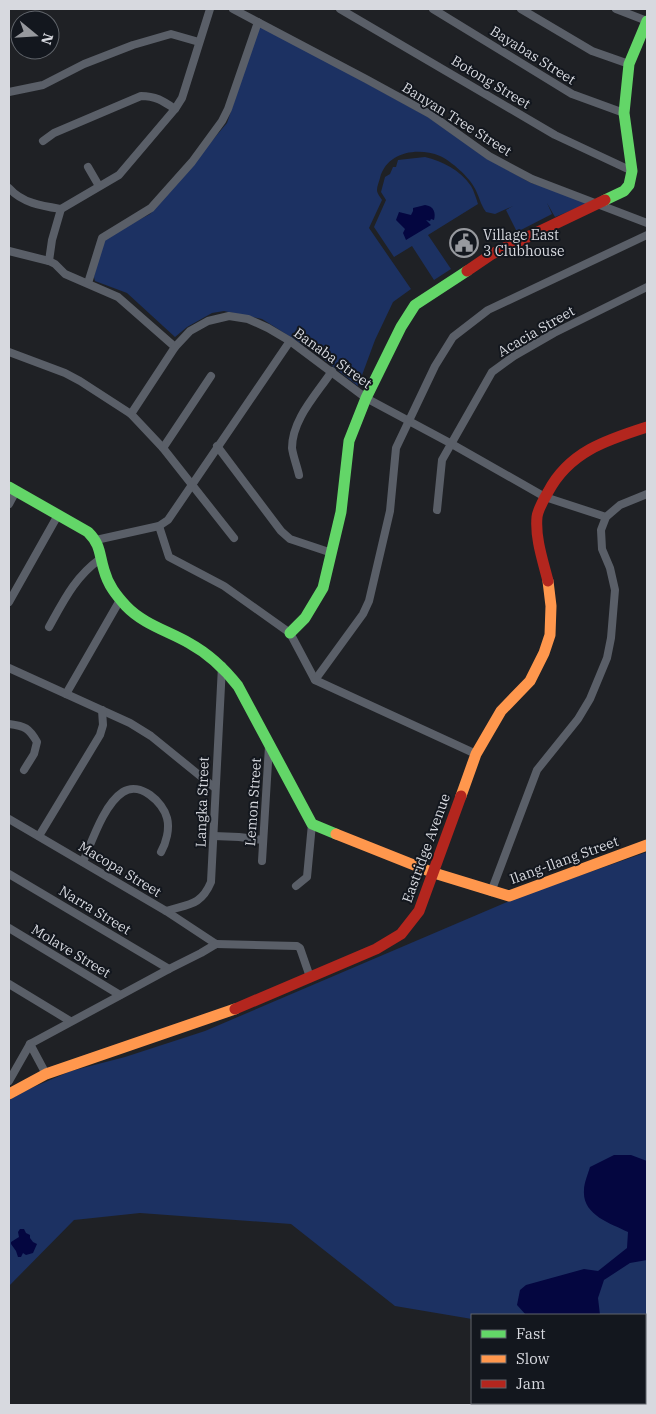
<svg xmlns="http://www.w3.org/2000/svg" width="656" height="1414" font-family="'IBM Plex Serif',serif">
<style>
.green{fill:#1c3162}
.water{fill:#040640}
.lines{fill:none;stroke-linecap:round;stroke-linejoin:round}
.street{stroke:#5a5f68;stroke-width:8}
.fast{stroke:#63d668;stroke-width:11}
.slow{stroke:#ff974d;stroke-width:11}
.jam{stroke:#b3261e;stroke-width:11}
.labels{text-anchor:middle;stroke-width:4;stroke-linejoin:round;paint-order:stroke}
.street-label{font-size:14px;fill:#d7d9df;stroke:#13171e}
.poi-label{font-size:14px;fill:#d7d9df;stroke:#13171e;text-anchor:start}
</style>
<rect width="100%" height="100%" fill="#1f2125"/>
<g class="green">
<path d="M 260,25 L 428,117 L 486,158 L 531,183 L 586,200 L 587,204 L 555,217 L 547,203 L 552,214 L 517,232 L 506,210 L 513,206 L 495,214 L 486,212 C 480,204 479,195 474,187 C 469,177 451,161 440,156 C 417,147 387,152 380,178 C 379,182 377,186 377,190 C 377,193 380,197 382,200 L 369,228 L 411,289 L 393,302 L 375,340 L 358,386 L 313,351 L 262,319 L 224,311 L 212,313 L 187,327 L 175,337 L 127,293 L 95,281 L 94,277 L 103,239 L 150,214 L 227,123 Z"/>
<path d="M 425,157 C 442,161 460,170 471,186 C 474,191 476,198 478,204 L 428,235 L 451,269 L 434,280 L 412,246 L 394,257 L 374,227 L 386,200 L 381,192 L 385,177 L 390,174 L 393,167 L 396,167 L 398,160 Z"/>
<polygon points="647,852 647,1405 560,1405 556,1403 645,1403 645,1315 472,1315 472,1319 395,1306 291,1224 140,1213 74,1220 9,1286 9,1100 29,1089 71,1071 125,1057 205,1031 519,897"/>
</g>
<g class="water">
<path d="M 425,205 C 434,206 436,213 434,220 L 431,219 L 430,221 L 426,220 L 431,225 L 406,240 L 403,233 L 405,229 L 396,220 L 399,212 L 411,215 L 413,211 L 413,208 Z"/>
<path d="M 614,1155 L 631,1155 L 647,1161 L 647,1260 L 630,1263 L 604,1280 L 598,1298 L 600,1315 L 526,1315 L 517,1305 L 520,1290 L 526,1285 L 584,1269 L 598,1271 L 627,1248 L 628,1232 C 610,1223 582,1215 584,1190 C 584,1183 588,1174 590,1167 Z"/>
<polygon points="20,1229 24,1229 26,1233 30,1235 30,1238 33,1242 37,1244 33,1253 26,1255 23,1253 21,1257 18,1257 16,1251 11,1244 11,1242 19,1237 18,1232"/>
</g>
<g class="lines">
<g class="street">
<polyline points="233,9 366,79 430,114 489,156 532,179 647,223"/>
<polyline points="340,9 555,135 632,171"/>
<polyline points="433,9 572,94 624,113"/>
<polyline points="521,9 592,51 629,64"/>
<polyline points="616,9 647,21"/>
<polyline points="9,92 43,85 84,64 133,45 171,34 199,42"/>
<path d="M 43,141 L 54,133 L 141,96 C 156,96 163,101 175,109"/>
<polyline points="88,167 99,186"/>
<path d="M 9,188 C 22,203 42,206 61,209"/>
<polyline points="9,251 49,261 55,264 65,274 118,297 175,347"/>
<polyline points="49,261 52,240 61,209 119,175 175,109 182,98 210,9"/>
<polyline points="88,283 102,238 151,208 192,162 222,121 228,109 258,22"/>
<polyline points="9,352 65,373 80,381 131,414 163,448 234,538"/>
<polyline points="131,414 175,347 190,331 208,321 229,316 248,319 268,328 290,341 366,398 450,443 545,497 606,517"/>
<polyline points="217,446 281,531 290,539 332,553"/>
<polyline points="163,448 211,376"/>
<path d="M 299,475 C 297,466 293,456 292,448 C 292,419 317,394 332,371"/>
<polyline points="9,504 16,491"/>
<polyline points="437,510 442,460 492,372 514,356 554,333 647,287"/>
<polyline points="159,526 169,557 224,586 290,633 315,680 476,754"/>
<polyline points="96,540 159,526 168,520 290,341"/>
<polyline points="9,602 58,515"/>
<path d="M 49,627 C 64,600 75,577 100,559"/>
<polyline points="9,668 130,723 151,736 215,788"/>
<polyline points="315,680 363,614 369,601 390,511 396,448 435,366 453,337 488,310 647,235"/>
<polyline points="66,694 120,600"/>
<path d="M 9,724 C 25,726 29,728 37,742 L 34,754 L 24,770"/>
<polyline points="9,819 166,911 216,944"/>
<polyline points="39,836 100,735 103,725 102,710"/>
<polyline points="214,836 239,837 263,840"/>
<polyline points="262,861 269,746"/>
<path d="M 83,862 C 92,841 104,804 123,792 C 140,781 163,802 167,818 C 170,829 166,843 161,852"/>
<polyline points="9,874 169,969"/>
<polyline points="296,886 307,877 312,824"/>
<polyline points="491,892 537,770 578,719 590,699 607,658 611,638 615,590 610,568 602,549 601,530 606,517 620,505 647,494"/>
<path d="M 166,911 C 188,904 201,906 211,882 L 222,666"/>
<polyline points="9,928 120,995"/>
<polyline points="216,944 297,946 300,948 310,977"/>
<polyline points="9,984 70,1021"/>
<polyline points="30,1044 169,969 201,953 216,944"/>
<polyline points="30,1044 46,1074"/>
<polyline points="9,1081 30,1044"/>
</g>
<g class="fast">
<polyline points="605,200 624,191 629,185 632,171 624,113 629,64 647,21"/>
<path d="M 9,487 L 88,532 C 101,545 99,554 104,570 C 108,585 116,595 126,606 C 143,624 168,631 189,643 C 209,654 224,668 238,686 L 312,824 L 336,834"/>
<polyline points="290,633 305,618 323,588 341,512 349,441 366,398 401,327 415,305 467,271"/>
</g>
<g class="slow">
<polyline points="461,796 476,754 501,711 530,681 544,653 550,635 551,606 548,581"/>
<polyline points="336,834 434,873 509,896 647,845"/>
<polyline points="9,1094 46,1074 235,1009"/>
</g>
<g class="jam">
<polyline points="467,271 492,254 605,200"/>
<path d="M 548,581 C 543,561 535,538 537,517 C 538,509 544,499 548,492 C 569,452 606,440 647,427"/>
<polyline points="235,1009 376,949 401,934 419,911 461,796"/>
</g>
</g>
<defs>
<symbol id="civic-ring" viewBox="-11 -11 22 22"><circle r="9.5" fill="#13171e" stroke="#97999e" stroke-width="1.5"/><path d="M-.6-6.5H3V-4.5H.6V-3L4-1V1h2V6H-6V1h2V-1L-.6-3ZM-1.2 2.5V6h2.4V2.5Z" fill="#97999e"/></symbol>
</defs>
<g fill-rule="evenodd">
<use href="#civic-ring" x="448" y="227" width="32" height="32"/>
</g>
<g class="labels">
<g class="street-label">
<text transform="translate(533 55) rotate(32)" y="5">Bayabas Street</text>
<text transform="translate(491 82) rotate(31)" y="5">Botong Street</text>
<text transform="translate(457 119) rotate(32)" y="5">Banyan Tree Street</text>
<text transform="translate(536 331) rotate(-30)" y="5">Acacia Street</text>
<text transform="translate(333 358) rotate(36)" y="5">Banaba Street</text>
<text transform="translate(202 802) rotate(-88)" y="5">Langka Street</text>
<text transform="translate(253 802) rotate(-86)" y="5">Lemon Street</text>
<text transform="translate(426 848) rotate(-70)" y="5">Eastridge Avenue</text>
<text transform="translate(564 860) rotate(-20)" y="5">Ilang-Ilang Street</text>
<text transform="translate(120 869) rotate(31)" y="5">Macopa Street</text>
<text transform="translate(95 910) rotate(31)" y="5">Narra Street</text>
<text transform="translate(71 951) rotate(31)" y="5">Molave Street</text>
</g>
<g class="poi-label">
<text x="483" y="240">Village East<tspan x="483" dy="16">3 Clubhouse</tspan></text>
</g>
</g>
<rect width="656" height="1414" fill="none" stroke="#d7d9df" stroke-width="20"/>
<rect x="471" y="1314" width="175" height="90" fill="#13171e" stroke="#61656b"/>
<rect x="481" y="1330" width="25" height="8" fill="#63d668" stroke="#61656b"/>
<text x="516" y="1339" font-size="15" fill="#d7d9df">Fast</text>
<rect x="481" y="1355" width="25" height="8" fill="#ff974d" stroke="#61656b"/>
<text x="516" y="1364" font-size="15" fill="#d7d9df">Slow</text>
<rect x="481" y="1380" width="25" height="8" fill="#b3261e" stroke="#61656b"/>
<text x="516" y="1389" font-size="15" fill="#d7d9df">Jam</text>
<g transform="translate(35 35) rotate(108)"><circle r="24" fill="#13171e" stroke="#61656b"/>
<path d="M0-4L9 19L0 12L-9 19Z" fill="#97999e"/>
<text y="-8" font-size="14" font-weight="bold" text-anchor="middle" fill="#d7d9df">N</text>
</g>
</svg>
